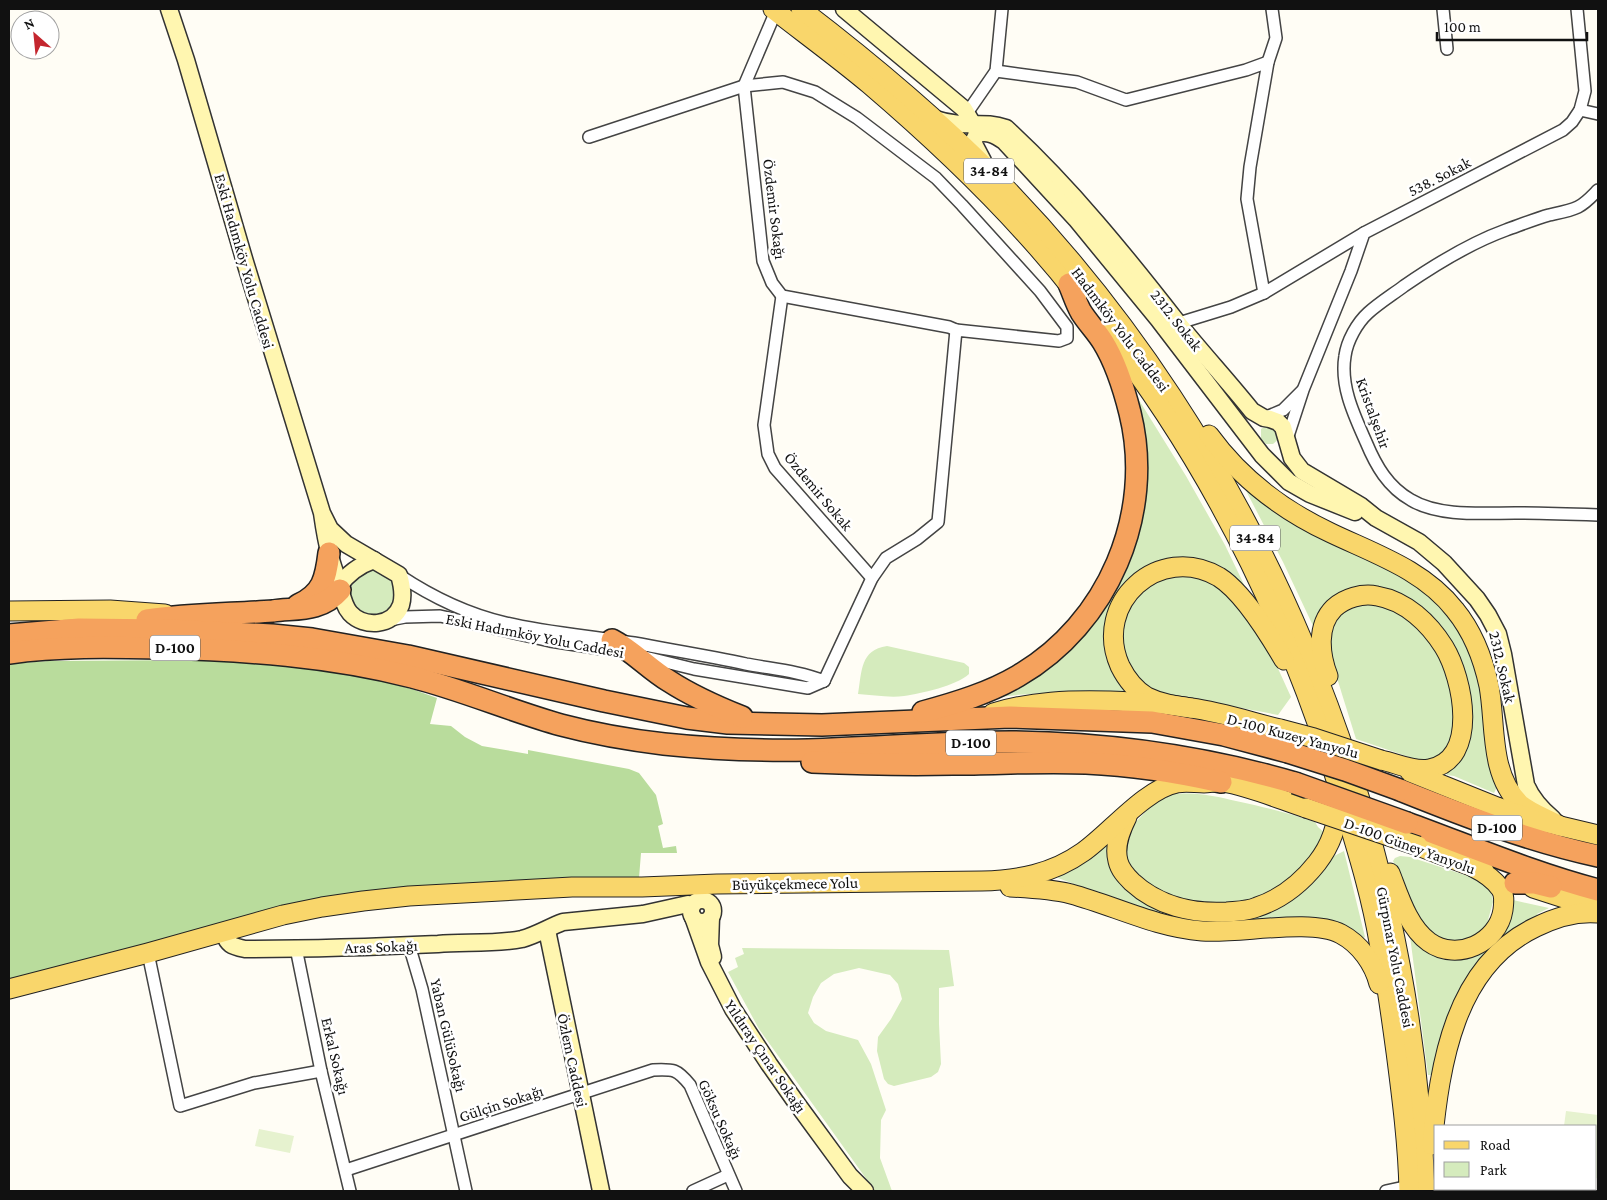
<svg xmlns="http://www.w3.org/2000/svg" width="1607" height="1200" font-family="'Crimson Pro',serif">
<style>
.green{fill:#d5ebbd}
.forest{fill:#b9dc9c}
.pitch{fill:#e6f2cf}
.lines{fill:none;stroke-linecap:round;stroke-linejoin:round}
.street-casing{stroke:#444;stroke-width:14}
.secondary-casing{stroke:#333;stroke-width:19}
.primary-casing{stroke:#222;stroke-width:21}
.highway-casing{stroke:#222;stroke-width:24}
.street{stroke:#fff;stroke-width:11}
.secondary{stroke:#fff6b0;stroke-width:16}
.primary{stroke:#f9d66b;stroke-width:19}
.highway{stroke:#f5a25d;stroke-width:21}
.primary-bridge-casing{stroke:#222;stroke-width:21;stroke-linecap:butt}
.highway-bridge-casing{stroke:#222;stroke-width:24;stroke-linecap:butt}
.primary-bridge{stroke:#f9d66b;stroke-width:19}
.highway-bridge{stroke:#f5a25d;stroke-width:21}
.labels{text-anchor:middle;stroke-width:5;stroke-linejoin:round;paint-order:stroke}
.shield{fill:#fff;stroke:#585858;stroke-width:1}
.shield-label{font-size:15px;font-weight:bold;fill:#111}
.street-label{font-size:16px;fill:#111;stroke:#fff}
</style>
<rect width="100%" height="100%" fill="#fffdf5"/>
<g class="green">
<path d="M 1134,392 L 1186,476 L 1225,545 L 1250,597 L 1197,561 L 1118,597 L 1127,691 C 1081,691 1036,692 990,698 L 1119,578 Z"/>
<polygon points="1273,424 1280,438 1273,444 1266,444 1261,439 1261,429 1267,425"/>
<polygon points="1243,485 1423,588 1458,627 1470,651 1479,679 1497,787 1494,793 1454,776 1447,775 1446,770 1458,756 1456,655 1369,588 1315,630 1283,562"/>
<path d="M 374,570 C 380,573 390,577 394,582 C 400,591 394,607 385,612 C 355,631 332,576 374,570 Z"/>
<polygon points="1182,573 1202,576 1235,598 1270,651 1291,697 1278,715 1263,712 1159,693 1144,685 1127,665 1120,632 1130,600 1160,577"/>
<polygon points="1375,600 1420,626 1444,660 1456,712 1450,745 1443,755 1430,760 1415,759 1356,739 1327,646 1331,623 1349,604"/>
<path d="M 887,646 L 964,663 L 969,667 L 969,674 C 956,686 922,693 904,696 C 890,698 872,695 858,694 C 862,671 860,650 887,646 Z"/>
<path d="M 1177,791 L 1179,794 C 1198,792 1218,797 1236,801 C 1264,807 1288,813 1315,822 L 1318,827 L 1326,834 L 1320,847 L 1281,890 L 1235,905 L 1174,900 L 1130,873 L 1124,847 L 1133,825 L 1150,807 L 1162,797 Z"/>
<polygon points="1109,842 1128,888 1244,917 1330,858 1344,851 1365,937 1359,941 1192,923 1141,909 1058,878 1059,875"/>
<polygon points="1400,856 1410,857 1483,881 1491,890 1493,902 1488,920 1492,922 1485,931 1460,944 1436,939 1417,918 1419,917 1393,861 1395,858"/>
<polygon points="1513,900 1549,908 1537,914 1538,916 1525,923 1498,941 1505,928"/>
<path d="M 1410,936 C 1441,960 1453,967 1491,949 L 1466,981 L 1433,1075 L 1428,1075 Z"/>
<polygon points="742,948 949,950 954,986 939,988 939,1024 941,1064 938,1072 931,1077 894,1086 888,1084 884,1079 877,1051 878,1037 891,1019 902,999 898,984 890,975 859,968 834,974 821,983 813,997 808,1013 814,1023 826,1031 858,1040 871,1064 886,1110 881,1120 880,1158 892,1191 875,1191 759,1029 728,972 738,967 735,958 744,954"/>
</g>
<path class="forest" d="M 200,660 C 280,665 361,668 437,698 L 430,724 L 451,726 L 465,737 L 482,746 L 528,754 L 528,750 L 629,769 L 639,773 L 656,795 L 663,824 L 658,826 L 663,848 L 676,846 L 677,853 L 641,853 L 639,878 L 393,893 L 9,984 L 9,664 L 48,661 Z"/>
<g class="pitch">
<polygon points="1566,1111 1598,1115 1598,1179 1596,1178 1596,1126 1564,1126"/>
<polygon points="259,1129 294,1136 290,1153 255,1146"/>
</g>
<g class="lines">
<defs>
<g id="street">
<polyline points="1443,9 1447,49"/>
<polyline points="776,11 744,86 763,261 772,283 782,296 949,327 956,330"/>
<polyline points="1268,62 1276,38 1272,9"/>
<polyline points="996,71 1077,82 1126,100 1246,70 1268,62 1250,167 1247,199 1264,293"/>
<polyline points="1580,110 1598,114"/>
<polyline points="967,113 996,71 1002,9"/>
<polyline points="589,137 744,86 783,82 815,92 857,118 936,178 962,205 1040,291 1067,327 1067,338 1059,341 956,330 938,522 917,539 886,558 872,578 824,681"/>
<path d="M 1598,190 C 1592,196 1586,203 1578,207 C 1570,211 1558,213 1549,215 C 1535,219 1520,225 1506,230 C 1470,243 1436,264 1404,286 C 1392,295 1379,303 1368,313 C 1357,323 1347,341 1345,356 C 1340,386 1354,415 1366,442 C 1376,466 1388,487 1411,500 C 1439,517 1484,513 1515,513 C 1543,513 1571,514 1598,515"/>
<polyline points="782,296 764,425 768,454 775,468 872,578"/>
<polyline points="1179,323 1231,307 1264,293 1364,233"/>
<polyline points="1264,418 1283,410 1302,391"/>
<polyline points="1287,439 1303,390 1351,271 1364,233 1563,130 1572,122 1580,110 1585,91 1577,9"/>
<path d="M 399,575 C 432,597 467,614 506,623 C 548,633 591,636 634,643 C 671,650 709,656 746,664 C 772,669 799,671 824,681"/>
<polyline points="390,620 405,617 440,616 550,641 622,652"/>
<polyline points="645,657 694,669 808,688 824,681"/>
<polyline points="409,945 422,989 466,1191"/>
<polyline points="296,948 321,1071 350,1191"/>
<polyline points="148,953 180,1106 254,1083 321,1071"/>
<path d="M 346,1170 L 653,1070 C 674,1069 677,1069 690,1085 L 736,1191"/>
<polyline points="693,1191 728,1175"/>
<polyline points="1386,1191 1409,1186"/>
</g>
<g id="secondary">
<path d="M 169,9 L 186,60 L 245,262 L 322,513 C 324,527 326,541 330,555 C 332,565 336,574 339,584 C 342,594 343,605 350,613 C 364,628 393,627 401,605 C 404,595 402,585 399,575 L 346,544 L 330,529 L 322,513"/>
<polyline points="844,9 964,109 977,131"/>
<path d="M 932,118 C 941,121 950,123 959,124 C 977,125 989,122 1006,128 C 1070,187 1125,255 1178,323 C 1202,353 1228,381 1252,411 L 1264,418 L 1270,419 L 1278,422 L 1283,427 L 1292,458 L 1302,471 L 1361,506 L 1376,518 L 1419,542 L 1444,563 L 1477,599 L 1488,615 L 1498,634 L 1503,654 L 1526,785 C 1532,799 1541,809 1553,819"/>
<path d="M 983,161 L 973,142 L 977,134 C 988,131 995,135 1004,141 L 1076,219 L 1158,319 L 1262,455 L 1289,482 L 1310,494 L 1355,512"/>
<path d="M 339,586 C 348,573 360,565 374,560"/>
<circle cx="702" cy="911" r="11"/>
<polyline points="693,917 709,962 733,1009 769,1064 795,1101 850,1176 865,1191"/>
<polyline points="711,917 710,945 713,957"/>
<polyline points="547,930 601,1191"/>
<path d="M 223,932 C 228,945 231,946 245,949 C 309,949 374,947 438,944 C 464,942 497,944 522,939 C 537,935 549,927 563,922 L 643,914 L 688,904 L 692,906"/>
</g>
<g id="primary">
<path d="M 773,9 C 805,34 838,58 869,84 C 944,148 1016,217 1077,295"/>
<path d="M 801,9 C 869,61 935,116 995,177 C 1259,445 1412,817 1425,1191"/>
<path d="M 1105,330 C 1218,475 1298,644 1348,820 C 1360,860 1372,900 1379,942 C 1386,978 1391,1015 1396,1052 C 1402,1098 1408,1145 1409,1191"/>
<path d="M 1209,435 C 1241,479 1282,510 1331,533 C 1375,554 1424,570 1455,610 C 1473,632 1483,658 1489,686 C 1496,724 1489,774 1520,804 C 1531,813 1548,819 1560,826"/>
<polyline points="9,611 110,610 165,614"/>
<path d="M 1328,676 C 1320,655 1316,626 1334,608 C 1345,598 1362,593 1377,596 C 1406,601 1429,623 1444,647 C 1463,678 1480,760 1429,769 C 1414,772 1396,763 1381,760"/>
<path d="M 1191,708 C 1176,706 1161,704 1147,697 C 1135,690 1126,678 1120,666 C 1092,603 1159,542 1219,577 C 1243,592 1270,636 1284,660"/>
<path d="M 993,713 C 1033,701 1069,700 1110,701 C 1137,702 1164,703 1191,708 C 1221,712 1251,722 1280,729"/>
<polyline points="1410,772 1497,807 1535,820 1598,835"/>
<path d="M 1127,817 C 1120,831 1114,846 1118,861 C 1120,870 1126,876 1132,882 C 1158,906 1193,914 1227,912 C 1237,911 1248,911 1257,907 C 1281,899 1302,882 1317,863 C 1331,845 1338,825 1338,803"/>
<polyline points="1418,846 1484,871"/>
<path d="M 1390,873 C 1399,896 1408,927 1429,942 C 1457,962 1498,943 1503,910 C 1504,902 1505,894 1500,888 C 1493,878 1483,872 1473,867"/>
<path d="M 1010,887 C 1031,888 1051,889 1071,894 C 1115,906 1155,927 1202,931 C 1239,934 1311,918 1341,934 C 1360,944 1374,964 1379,984"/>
<polyline points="1533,888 1595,908"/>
<path d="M 9,989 L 148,953 L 283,915 L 322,907 L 363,901 L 409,896 L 572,887 L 642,887 L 717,884 L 982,881 C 1018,880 1052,874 1083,852 C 1110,833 1145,789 1177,783 C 1186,781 1195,783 1204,783 C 1210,783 1217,781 1223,782 C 1251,787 1279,799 1306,808"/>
<path d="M 1432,1145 C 1440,1064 1454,966 1536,927 C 1556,917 1576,911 1598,913"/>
</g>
<g id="highway">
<path d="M 298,605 C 323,594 326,578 329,553"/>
<path d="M 147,620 C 188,614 231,614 273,611 C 286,609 302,610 315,606 C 325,603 333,598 340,590"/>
<polyline points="9,635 79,629 170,630 272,635 312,639 408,656 604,701 687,718 728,723 822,725 1010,717 1152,722 1224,735 1288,752"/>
<path d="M 612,640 C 633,651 649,669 669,681 C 692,696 717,707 742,717"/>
<path d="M 9,653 C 59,646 109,647 159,648 C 244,650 330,656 412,677 C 463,690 511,711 561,725 C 595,734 630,740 664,744 C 712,749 760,751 808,750 C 876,748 943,742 1011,742 C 1107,743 1202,756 1295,783"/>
<path d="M 923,712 C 956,703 989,693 1018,676 C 1108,624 1155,514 1130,413 C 1124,389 1116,363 1103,342 C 1097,332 1088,323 1081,312 C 1076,303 1073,293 1069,284"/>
<path d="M 812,762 C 859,764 906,765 953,764 C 997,764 1041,761 1086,763 C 1131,765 1177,772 1221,782"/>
<path d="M 1400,790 C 1465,816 1529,841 1598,856"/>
<path d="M 1407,823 C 1470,846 1533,873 1598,890"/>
<polyline points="1515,883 1535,883 1551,887"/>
</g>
</defs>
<use href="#street" class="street-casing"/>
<use href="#secondary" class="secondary-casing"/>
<use href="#primary" class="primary-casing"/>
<use href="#highway" class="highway-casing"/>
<use href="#street" class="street"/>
<use href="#secondary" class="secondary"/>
<use href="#primary" class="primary"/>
<use href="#highway" class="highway"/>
<defs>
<g id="primary-bridge">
<polyline points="1280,729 1314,738 1381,760"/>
<polyline points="1306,808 1418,846"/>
</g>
<g id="highway-bridge">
<polyline points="1288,752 1345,770 1400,790"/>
<polyline points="1295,783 1407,823"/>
</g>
</defs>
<use href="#primary-bridge" class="primary-bridge-casing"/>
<use href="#highway-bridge" class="highway-bridge-casing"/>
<use href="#primary-bridge" class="primary-bridge"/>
<use href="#highway-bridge" class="highway-bridge"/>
</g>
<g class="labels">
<g class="shield">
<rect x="964" y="158.5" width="50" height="25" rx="4"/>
<rect x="1230" y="525.5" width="50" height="25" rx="4"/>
<rect x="150" y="635.5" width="50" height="25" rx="4"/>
<rect x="946" y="730.5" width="50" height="25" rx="4"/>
<rect x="1472" y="815.5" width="50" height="25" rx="4"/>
</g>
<g class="shield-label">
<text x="989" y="176">34-84</text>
<text x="1255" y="543">34-84</text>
<text x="175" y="653">D-100</text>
<text x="971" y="748">D-100</text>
<text x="1497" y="833">D-100</text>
</g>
<g class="street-label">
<text transform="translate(1439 176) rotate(-27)" y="6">538. Sokak</text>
<text transform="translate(775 209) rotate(83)" y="6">Özdemir Sokağı</text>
<text transform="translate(245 261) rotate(74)" y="6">Eski Hadımköy Yolu Caddesi</text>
<text transform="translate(1177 320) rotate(52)" y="6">2312. Sokak</text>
<text transform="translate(1121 329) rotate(53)" y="6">Hadımköy Yolu Caddesi</text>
<text transform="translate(1374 413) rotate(70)" y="6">Kristalşehir</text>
<text transform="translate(819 491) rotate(50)" y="6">Özdemir Sokak</text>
<text transform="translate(535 635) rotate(11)" y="6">Eski Hadımköy Yolu Caddesi</text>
<text transform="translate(1503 667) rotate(77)" y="6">2312. Sokak</text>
<text transform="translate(1293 735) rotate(15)" y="6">D-100 Kuzey Yanyolu</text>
<text transform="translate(1410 845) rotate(20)" y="6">D-100 Güney Yanyolu</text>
<text transform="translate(795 883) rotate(-1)" y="6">Büyükçekmece Yolu</text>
<text transform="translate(381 946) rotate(-2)" y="6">Aras Sokağı</text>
<text transform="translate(1396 957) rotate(79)" y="6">Gürpınar Yolu Caddesi</text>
<text transform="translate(449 1035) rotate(77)" y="6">Yaban GülüSokağı</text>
<text transform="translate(336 1056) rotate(77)" y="6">Erkal Sokağı</text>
<text transform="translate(766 1056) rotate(56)" y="6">Yıldıray Çınar Sokağı</text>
<text transform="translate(573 1060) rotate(78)" y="6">Özlem Caddesi</text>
<text transform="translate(501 1103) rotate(-18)" y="6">Gülçin Sokağı</text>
<text transform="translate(721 1119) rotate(66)" y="6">Göksu Sokağı</text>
</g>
</g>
<rect width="1607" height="1200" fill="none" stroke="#111111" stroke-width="20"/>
<rect x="1434" y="1125" width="162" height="65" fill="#ffffff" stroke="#a0a0a0"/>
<rect x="1444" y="1141" width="25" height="8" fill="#f9d66b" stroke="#a0a0a0"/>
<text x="1480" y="1150" font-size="15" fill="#111111">Road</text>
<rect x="1444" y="1162" width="25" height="15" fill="#d5ebbd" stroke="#a0a0a0"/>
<text x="1480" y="1175" font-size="15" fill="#111111">Park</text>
<g transform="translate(35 35) rotate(333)"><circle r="24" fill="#ffffff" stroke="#a0a0a0"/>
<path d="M0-4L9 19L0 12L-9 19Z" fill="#c4262e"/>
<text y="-8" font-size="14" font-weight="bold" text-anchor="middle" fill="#111111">N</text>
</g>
<path d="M1437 32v8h150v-8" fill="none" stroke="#111111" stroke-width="2.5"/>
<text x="1444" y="32" font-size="15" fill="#111111" stroke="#ffffff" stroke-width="4" paint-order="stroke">100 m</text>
</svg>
